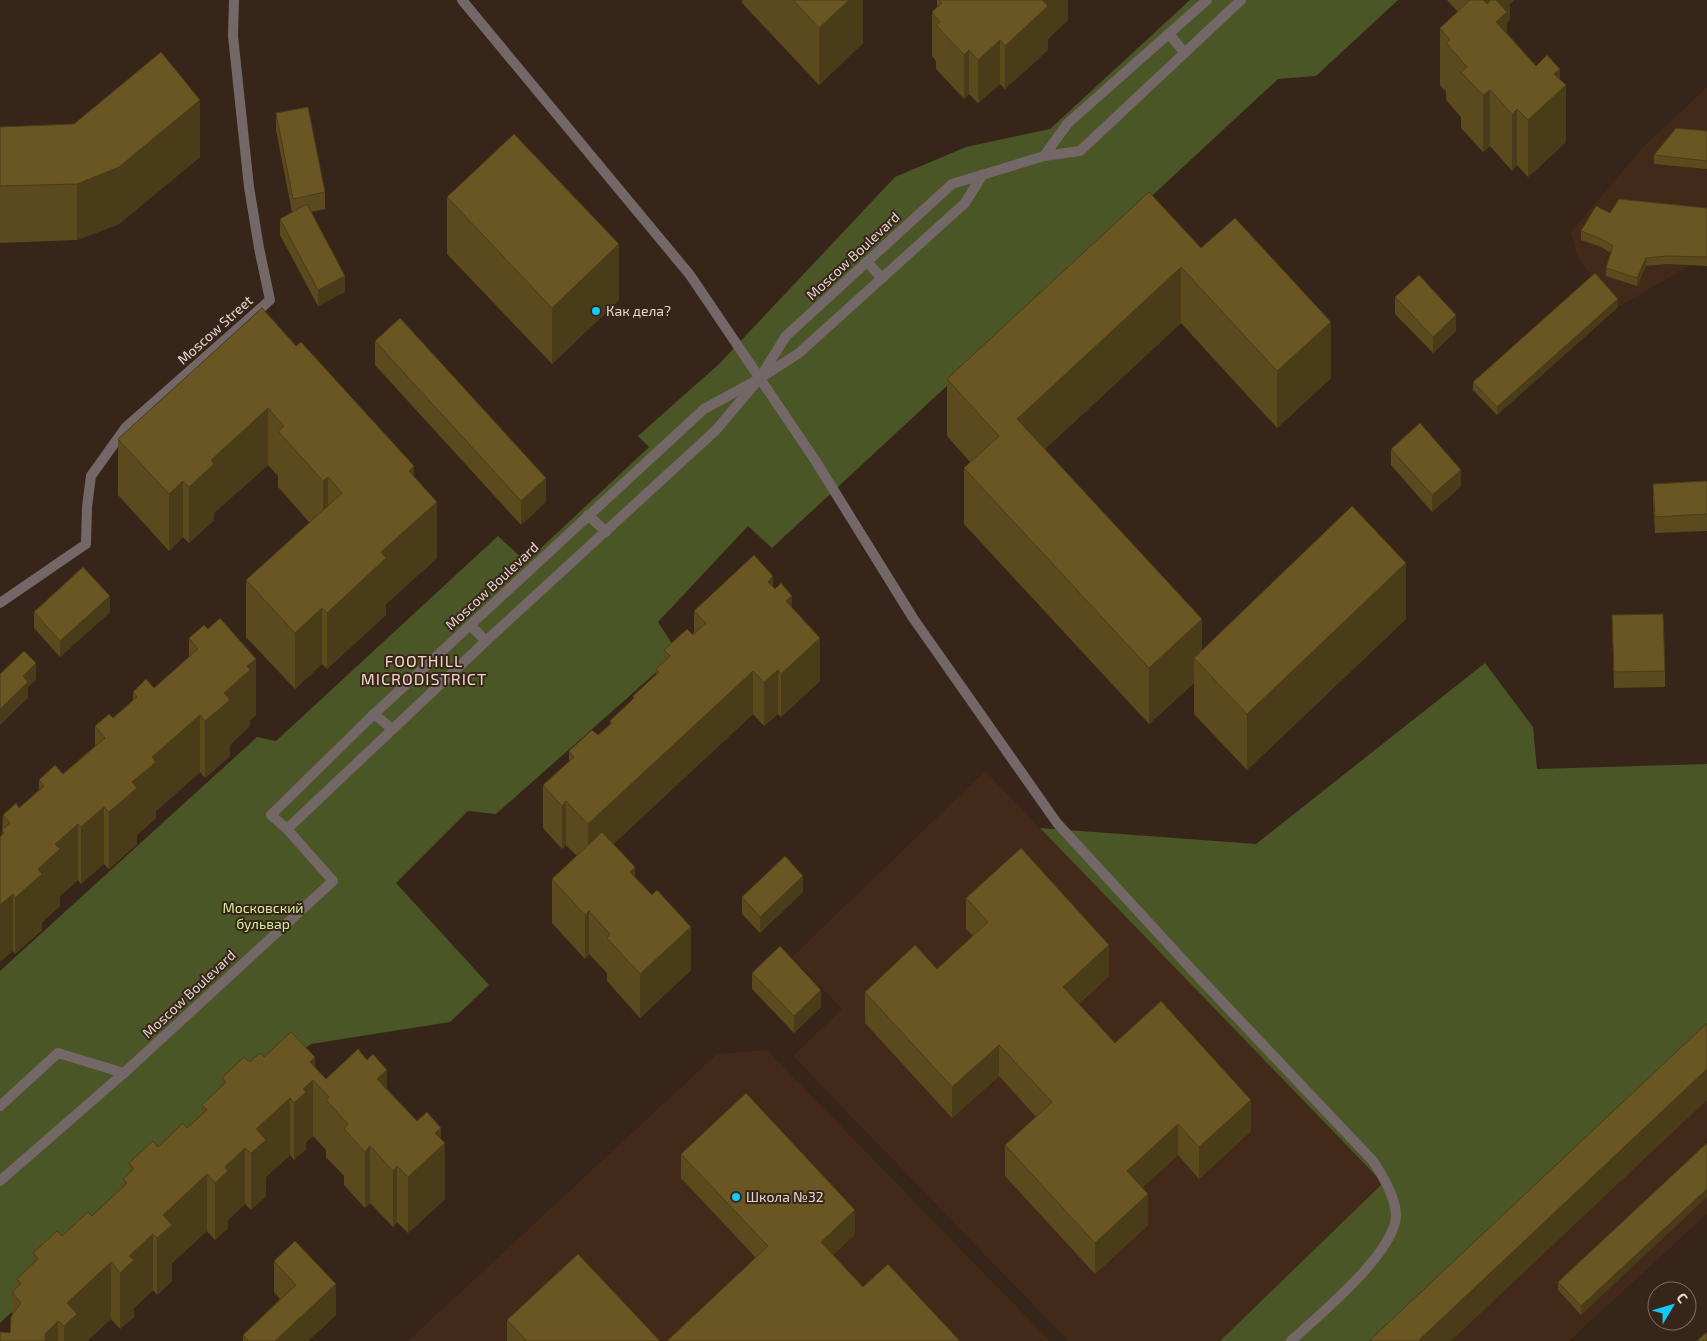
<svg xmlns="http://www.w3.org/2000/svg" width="1707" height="1341" font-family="'Exo 2',sans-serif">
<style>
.built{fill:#42291a}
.green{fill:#4a5626}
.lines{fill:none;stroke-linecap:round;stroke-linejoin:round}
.pedestrian{stroke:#746767;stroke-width:10}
.minor{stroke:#746767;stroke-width:10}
.wall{fill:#5b4a1d}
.shaded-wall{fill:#4a3c18}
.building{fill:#6a5622;stroke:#4a3c18}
.poi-dot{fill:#0fcafa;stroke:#372519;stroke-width:2}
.labels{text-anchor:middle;stroke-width:4;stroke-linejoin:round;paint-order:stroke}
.street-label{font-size:14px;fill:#e3d7cf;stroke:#372519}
.poi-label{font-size:14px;fill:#e3d7cf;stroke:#372519;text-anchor:start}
.park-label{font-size:14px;fill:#d8ef9f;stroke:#372519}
.quarter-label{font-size:16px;letter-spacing:1px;fill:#f1d8c8;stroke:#372519}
</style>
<rect width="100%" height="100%" fill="#372519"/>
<g class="built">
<polygon points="1707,87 1707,266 1691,265 1618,307 1497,415 1473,390 1595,281 1578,258 1571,232 1642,148"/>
<polygon points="985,771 1383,1183 1220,1341 1068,1341 793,1056 842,1009 792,957"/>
<polygon points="1707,1049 1707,1214 1569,1341 1397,1341"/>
<polygon points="767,1050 1050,1341 408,1341 717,1054"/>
</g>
<g class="green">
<polygon points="1190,0 1398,0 1316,76 1278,79 772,548 748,526 658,622 678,653 496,814 468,811 396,883 489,985 450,1022 311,1044 255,1086 0,1323 0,971 257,737 276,741 498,536 526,562 649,447 638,436 719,364 895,177 966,147 1050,129"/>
<polygon points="1485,663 1533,727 1537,769 1707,764 1707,1049 1397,1341 1220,1341 1383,1183 1040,828 1256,844"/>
</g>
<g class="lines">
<g class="pedestrian">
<polyline points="1169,34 1184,52"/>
<polyline points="1044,156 1068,123 1207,0"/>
<polyline points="867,262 882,278"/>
<polyline points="588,515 606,532"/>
<polyline points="470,625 486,641"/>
<polyline points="374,714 392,729"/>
<polyline points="287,829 486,641 716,430 759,379 786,336 952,184 1044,156 1080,151 1241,0"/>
<polyline points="0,1106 58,1053 124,1073"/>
<polyline points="0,1181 124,1073 333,881 287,829 271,815 374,714 704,409 759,379 799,353 965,203 983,174"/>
</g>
<g class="minor">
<path d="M 462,0 L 690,275 L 815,460 L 913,618 L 1057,823 L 1194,972 L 1373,1161 C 1383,1177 1394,1194 1396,1213 C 1398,1251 1318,1316 1291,1341"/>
<polyline points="0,603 86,544 87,507 91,476 126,427 270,300 259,248 249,187 233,36 234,0"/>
</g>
</g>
<g class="wall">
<polygon points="742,0 863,0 863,43 819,85 742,3"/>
<polygon points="937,0 1068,0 1068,20 1048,39 1048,50 1005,89 1000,84 978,103 969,94 964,99 936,69 936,61 932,56 932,12 937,8"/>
<polygon points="1447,0 1514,0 1510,4 1510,19 1507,22 1507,33 1536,66 1560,80 1566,142 1528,177 1517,165 1512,171 1490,146 1483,152 1461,128 1461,117 1446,100 1446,92 1440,85 1440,28 1458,12"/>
<polygon points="276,113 325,192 325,209 311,212 345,292 318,306 280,235 280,219 292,212 276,130"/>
<polygon points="0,127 200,157 119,224 77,240 0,243"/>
<polygon points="1707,131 1707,169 1654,164 1654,155"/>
<polygon points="447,197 619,300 552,364 447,254"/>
<polygon points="1707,208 1707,266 1667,264 1646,266 1637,286 1606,276 1606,268 1611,253 1601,247 1581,240 1581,231 1610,213"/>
<polygon points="1201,248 1331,378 1277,428 1181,323 1045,449 1202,650 1406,619 1247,770 1194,714 1194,683 1149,724 964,524 964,468 970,462 947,436 947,379"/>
<polygon points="1395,297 1456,331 1433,353 1395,314"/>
<polygon points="1618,307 1497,415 1473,390 1473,382"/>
<polygon points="262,308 414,477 437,558 386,604 386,615 327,669 322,664 295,689 246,637 246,580 310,523 278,487 278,476 268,465 214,513 214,520 189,543 183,537 169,551 118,495 118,439"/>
<polygon points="375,341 546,502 521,525 375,365"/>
<polygon points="1391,449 1461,486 1432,512 1391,465"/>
<polygon points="1707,481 1707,531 1655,533 1653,501 1653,484"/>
<polygon points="773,588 792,607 820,681 781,717 778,714 764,726 753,714 613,844 635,877 691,970 640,1018 607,981 607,973 589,954 585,959 552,923 552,879 577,856 566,845 562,849 543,828 543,785 569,762 569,751 598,735 610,724 610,721 633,699 633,696 656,675 656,669 664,661 664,650 694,633 694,611"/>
<polygon points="34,612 110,612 60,657 34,628"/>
<polygon points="1612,615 1665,671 1665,687 1614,688"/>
<polygon points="189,638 256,715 250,720 250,726 230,745 230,756 205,778 200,772 156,811 156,818 137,835 137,844 109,869 104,864 81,884 78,880 60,896 60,906 42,922 42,930 15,954 13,951 2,835 3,815 19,808 39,790 39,780 63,774 95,746 95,726 113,718 133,700 133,692 154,688 189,657"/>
<polygon points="803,892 760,933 742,914 742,897"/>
<polygon points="966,898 1109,976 1079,1004 1115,1043 1251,1131 1199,1179 1178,1155 1142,1188 1148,1225 1095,1274 1005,1176 1005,1145 1036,1117 999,1076 952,1118 865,1023 865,992 937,969 973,936 966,929"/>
<polygon points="752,973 821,1007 794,1033 752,989"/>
<polygon points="264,1057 315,1068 326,1079 387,1089 417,1121 441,1139 445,1199 408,1233 397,1222 393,1227 370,1203 365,1208 344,1185 344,1176 326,1157 326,1150 313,1136 306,1142 306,1149 294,1160 290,1155 266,1177 266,1196 251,1210 245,1204 228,1220 228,1228 215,1240 207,1231 172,1263 172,1281 157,1295 153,1290 134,1308 134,1317 120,1329 111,1319 87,1341 0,1341 10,1333 12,1317 12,1292 17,1288 17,1279 33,1264 33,1253 62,1236 92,1216 123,1187 123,1179 129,1174 129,1163 158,1147 187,1128 202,1114 202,1105 222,1087 222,1078 250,1062"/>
<polygon points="1707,1143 1581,1315 1558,1290 1558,1282"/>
<polygon points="681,1154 855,1234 833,1255 863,1287 756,1258 681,1178"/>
<polygon points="274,1261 336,1315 308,1341 243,1341 243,1335 280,1299 274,1292"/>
<polygon points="507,1320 660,1341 507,1341"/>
</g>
<g class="shaded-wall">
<polygon points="849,0 863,0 863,43 819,85 819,28"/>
<polygon points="1043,0 1068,0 1068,20 1048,39 1048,50 1005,89 1005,46"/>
<polygon points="1479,0 1493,0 1490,42"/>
<polygon points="1497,0 1514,0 1510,4 1510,19 1507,22 1507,69 1497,21"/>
<polygon points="1000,40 1000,84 978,103 978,60"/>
<polygon points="969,50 969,94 964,99 964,55"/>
<polygon points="1560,69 1560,91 1566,85 1566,142 1528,177 1528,120 1554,74"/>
<polygon points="1490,90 1490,146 1483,152 1483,95"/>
<polygon points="200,100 200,157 119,224 77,240 77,184"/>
<polygon points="1517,109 1517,165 1512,171 1512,114"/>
<polygon points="619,244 619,300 552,364 552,308"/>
<polygon points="1646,258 1646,266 1637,286 1637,278"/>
<polygon points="1181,267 1181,323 1017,475 1017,419"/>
<polygon points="345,276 345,292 318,306 318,290"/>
<polygon points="1618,299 1618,307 1497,415 1497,407"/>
<polygon points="1456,315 1456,331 1433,353 1433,337"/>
<polygon points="1331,322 1331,378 1277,428 1277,371"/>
<polygon points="268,408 268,465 214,513 214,520 189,543 189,487 211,460"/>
<polygon points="414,466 414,522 437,502 437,558 386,604 386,615 327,669 327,613 409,471"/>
<polygon points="1461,470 1461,486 1432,512 1432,495"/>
<polygon points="328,477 328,534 323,538 323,481"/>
<polygon points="546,478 546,502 521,525 521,501"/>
<polygon points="183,481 183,537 169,551 169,494"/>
<polygon points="1406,563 1406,619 1247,770 1247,714"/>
<polygon points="773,576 773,620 768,582"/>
<polygon points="110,596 110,612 60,657 60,641"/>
<polygon points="792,596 792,639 786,601"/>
<polygon points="322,608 322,664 295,689 295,633"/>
<polygon points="1202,619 1202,666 1194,658 1194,683 1149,724 1149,668"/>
<polygon points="820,638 820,681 781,717 781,674"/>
<polygon points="256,659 256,715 250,720 250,726 230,745 230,756 205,778 205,721 224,693 247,666"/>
<polygon points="36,663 36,680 28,687 28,698 0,725 0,709 23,676"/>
<polygon points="778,670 778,714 764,726 764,682"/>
<polygon points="753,671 753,714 588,868 588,824"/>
<polygon points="200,715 200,772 156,811 156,818 137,835 137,844 109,869 109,812 152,757"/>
<polygon points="566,801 566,845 562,849 562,806"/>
<polygon points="104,807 104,864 81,884 81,827"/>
<polygon points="78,824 78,880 60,896 60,906 42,922 42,930 15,954 15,898 38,869 55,844"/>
<polygon points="635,867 635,910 630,872"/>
<polygon points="803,876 803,892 760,933 760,917"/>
<polygon points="13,894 13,951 0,962 0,905"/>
<polygon points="589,911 589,954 585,959 585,915"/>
<polygon points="691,927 691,970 640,1018 640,974"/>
<polygon points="1109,945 1109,976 1063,1018 1063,987"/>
<polygon points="821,990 821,1007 794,1033 794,1016"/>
<polygon points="999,1045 999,1076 952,1118 952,1087"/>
<polygon points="315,1057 315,1082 313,1080 313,1136 306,1142 306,1149 294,1160 294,1103 303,1089 310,1062"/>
<polygon points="1707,1069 1707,1100 1451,1341 1418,1341"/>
<polygon points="387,1070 387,1126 377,1079"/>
<polygon points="290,1098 290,1155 266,1177 266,1196 251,1210 251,1153 256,1129"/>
<polygon points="1251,1100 1251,1131 1199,1179 1199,1147"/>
<polygon points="1178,1124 1178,1155 1127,1202 1127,1171"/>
<polygon points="441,1128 441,1146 445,1143 445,1199 408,1233 408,1177 435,1133"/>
<polygon points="370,1146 370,1203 365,1208 365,1152"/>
<polygon points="245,1148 245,1204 228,1220 228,1228 215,1240 215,1183 225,1167"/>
<polygon points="397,1166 397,1222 393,1227 393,1171"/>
<polygon points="207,1174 207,1231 172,1263 172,1281 157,1295 157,1238 163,1215"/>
<polygon points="1707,1189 1707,1197 1581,1315 1581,1306"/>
<polygon points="1148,1194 1148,1225 1095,1274 1095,1243"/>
<polygon points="855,1210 855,1234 821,1266 821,1242"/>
<polygon points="153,1234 153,1290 134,1308 134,1317 120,1329 120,1273 129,1256"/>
<polygon points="111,1262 111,1319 87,1341 64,1341 64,1326 67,1303"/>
<polygon points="336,1284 336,1315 308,1341 275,1341"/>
<polygon points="58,1321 58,1341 45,1341 45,1334"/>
</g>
<g class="building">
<polygon points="793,0 849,0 819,28"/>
<polygon points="939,0 1043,0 1043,1 1048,6 1005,46 1000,40 978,60 969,50 964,55 936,25 940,22 932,12 942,3"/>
<polygon points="1470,0 1483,0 1487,4 1491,0 1496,0 1507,12 1496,22 1536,66 1547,55 1560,69 1554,74 1566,85 1528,120 1517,109 1512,114 1490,90 1483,95 1461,72 1467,67 1446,43 1450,40 1440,28"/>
<polygon points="161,52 200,100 119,167 77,184 0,186 0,127 74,124"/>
<polygon points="308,107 325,192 293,199 276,113"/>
<polygon points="1676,128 1707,131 1707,161 1654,155"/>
<polygon points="514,134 619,244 552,308 447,197"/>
<polygon points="1149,192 1201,248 1235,218 1331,322 1277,371 1181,267 1017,419 1202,619 1149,668 964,468 999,436 947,379"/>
<polygon points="1619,199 1707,208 1707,257 1667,256 1646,258 1637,278 1606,268 1613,246 1601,239 1581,231 1596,206 1610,213"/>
<polygon points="307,204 345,276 318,290 280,219"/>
<polygon points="1595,273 1618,299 1497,407 1473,382"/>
<polygon points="1419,275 1456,315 1433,337 1395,297"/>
<polygon points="262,308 296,346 301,342 414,466 409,471 437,502 381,552 386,558 327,613 322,608 295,633 246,580 342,493 328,477 323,481 278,431 284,426 268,408 211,460 214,464 189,487 183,481 169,494 118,439"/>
<polygon points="400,318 546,478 521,501 375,341"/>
<polygon points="1420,423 1461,470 1432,495 1391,449"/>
<polygon points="1707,481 1707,514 1655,517 1653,484"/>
<polygon points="1352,506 1406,563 1247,714 1194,658"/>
<polygon points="754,555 773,576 768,582 775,589 781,583 792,596 786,601 820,638 781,674 778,670 764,682 753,671 588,824 566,801 562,806 543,785 574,757 569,751 592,730 598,735 612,723 610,721 634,698 633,696 659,672 656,669 670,656 664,650 687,629 693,635 706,623 694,611"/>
<polygon points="83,567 110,596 60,641 34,612"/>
<polygon points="1663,614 1665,671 1614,672 1612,615"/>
<polygon points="220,618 256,659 247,666 250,670 224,693 230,700 205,721 200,715 152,757 156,762 132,782 137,788 109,812 104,807 81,827 78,824 55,844 60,849 38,869 42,874 15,898 13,894 0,905 0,837 4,833 2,830 10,823 3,815 16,803 19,808 44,786 39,780 55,765 63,774 105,738 95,726 109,714 113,718 137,697 133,692 146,679 154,688 198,649 189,638 204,625 208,629"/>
<polygon points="24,651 36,663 23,676 28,682 0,709 0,674"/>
<polygon points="602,832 635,867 630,872 652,895 657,890 691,927 640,974 607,938 610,934 589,911 585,915 552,879"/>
<polygon points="1021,848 1109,945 1063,987 1115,1043 1161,1001 1251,1100 1199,1147 1178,1124 1127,1171 1148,1194 1095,1243 1005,1145 1052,1102 999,1045 952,1087 865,992 915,945 937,969 988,922 966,898"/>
<polygon points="785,856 803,876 760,917 742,897"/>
<polygon points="780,946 821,990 794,1016 752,973"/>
<polygon points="1707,1023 1707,1069 1418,1341 1369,1341"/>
<polygon points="291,1032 315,1057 310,1062 326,1079 358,1049 367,1060 373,1054 387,1070 377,1079 417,1121 427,1112 441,1128 435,1133 445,1143 408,1177 397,1166 393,1171 370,1146 365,1152 344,1129 348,1124 326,1100 329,1097 313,1080 303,1089 306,1092 294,1103 290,1098 256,1129 266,1140 251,1153 245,1148 225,1167 228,1171 215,1183 207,1174 163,1215 172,1225 157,1238 153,1234 129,1256 134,1260 120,1273 111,1262 67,1303 77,1314 64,1326 58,1321 45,1334 45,1341 0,1341 0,1332 10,1333 11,1317 21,1303 12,1292 21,1284 17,1279 38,1259 33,1253 57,1231 62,1236 88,1212 92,1216 127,1183 123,1179 134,1169 129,1163 153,1141 158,1147 183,1123 187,1128 207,1110 202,1105 226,1082 222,1078 244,1057 250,1062 260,1053 264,1057"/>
<polygon points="746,1093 855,1210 821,1242 863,1287 888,1264 960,1341 667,1341 768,1246 681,1154"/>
<polygon points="1707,1143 1707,1189 1581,1306 1558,1282"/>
<polygon points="295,1241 336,1284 275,1341 248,1341 243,1335 296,1285 274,1261"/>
<polygon points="578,1254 660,1341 527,1341 507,1320"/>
<polygon points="1707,1332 1707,1341 1697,1341"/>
</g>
<g class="poi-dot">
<circle cx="596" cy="311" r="5"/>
<circle cx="736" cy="1197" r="5"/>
</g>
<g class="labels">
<g class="street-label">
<text transform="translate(853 256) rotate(-43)" y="5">Moscow Boulevard</text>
<text transform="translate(215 330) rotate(-42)" y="5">Moscow Street</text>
<text transform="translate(492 586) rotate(-43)" y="5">Moscow Boulevard</text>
<text transform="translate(189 994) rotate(-43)" y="5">Moscow Boulevard</text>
</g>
<g class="poi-label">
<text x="606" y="316">Как дела?</text>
<text x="746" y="1202">Школа №32</text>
</g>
<g class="park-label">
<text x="263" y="913">Московский<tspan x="263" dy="16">бульвар</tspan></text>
</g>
<g class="quarter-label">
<text x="424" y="667">FOOTHILL<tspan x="424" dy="18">MICRODISTRICT</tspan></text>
</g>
</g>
<g transform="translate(1672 1306) rotate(52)"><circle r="24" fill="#372519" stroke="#7c6c62"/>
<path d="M0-4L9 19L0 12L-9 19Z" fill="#0fcafa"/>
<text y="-8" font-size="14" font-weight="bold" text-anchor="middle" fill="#e3d7cf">С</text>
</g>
</svg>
